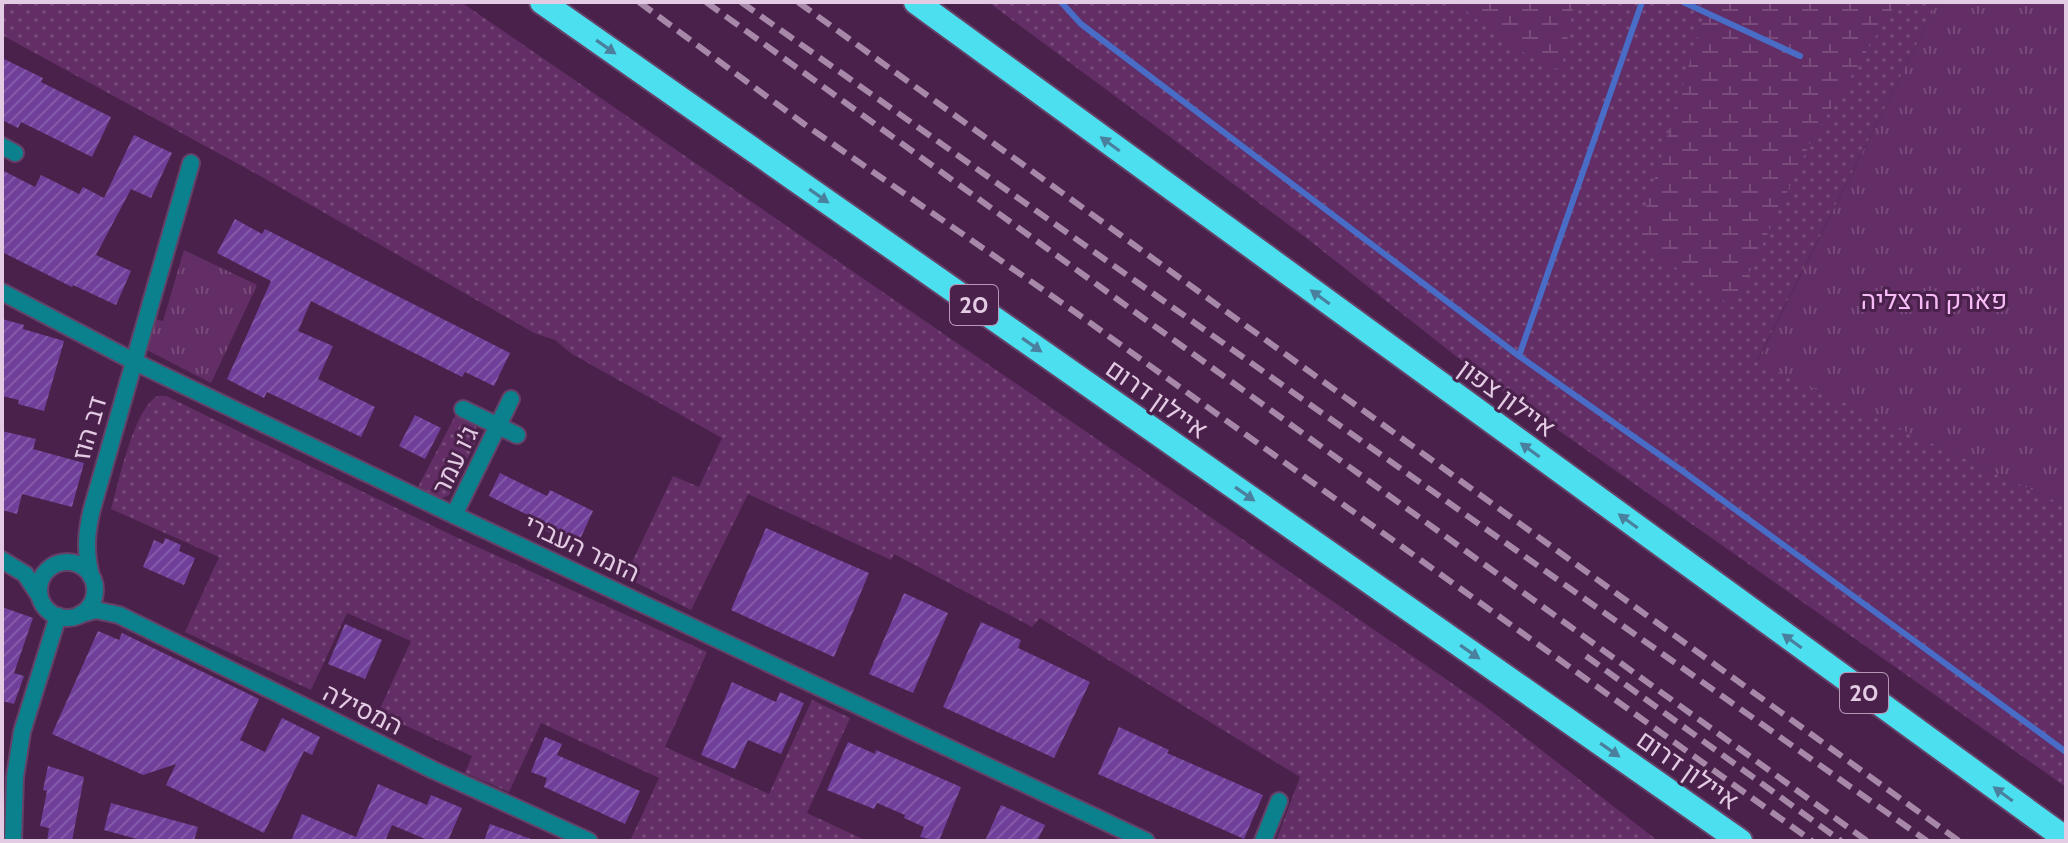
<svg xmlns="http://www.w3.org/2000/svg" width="2068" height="843" font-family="Cabin,Heebo,sans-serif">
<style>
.grass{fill:url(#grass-dots)}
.wetland{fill:url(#wetland-marsh)}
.park{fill:url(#park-tufts)}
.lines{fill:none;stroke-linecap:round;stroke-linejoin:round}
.stream{stroke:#496cc6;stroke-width:6}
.building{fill:url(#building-hatch)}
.minor-casing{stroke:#654067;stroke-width:20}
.motorway-casing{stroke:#654067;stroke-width:28}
.minor{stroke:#0b818d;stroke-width:16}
.motorway{stroke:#4cdfef;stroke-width:24}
.rail{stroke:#a788a8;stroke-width:6;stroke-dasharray:16 8;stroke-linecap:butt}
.oneway{fill:#4a809d}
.labels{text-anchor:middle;stroke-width:6;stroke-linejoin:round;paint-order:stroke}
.shield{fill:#49214b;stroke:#b698b6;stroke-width:2}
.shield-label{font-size:24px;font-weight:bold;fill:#e4cbe4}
.park-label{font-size:26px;fill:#f7bbf8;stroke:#49214b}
.street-label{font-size:26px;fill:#e4cbe4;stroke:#49214b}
</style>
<defs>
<pattern id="grass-dots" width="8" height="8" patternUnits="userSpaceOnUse" patternTransform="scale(2)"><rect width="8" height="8" fill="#622e65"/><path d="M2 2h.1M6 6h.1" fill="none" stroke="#784b7b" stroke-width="1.8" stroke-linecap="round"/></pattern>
<pattern id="wetland-marsh" width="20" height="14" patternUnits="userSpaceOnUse" patternTransform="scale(2)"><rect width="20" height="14" fill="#622e65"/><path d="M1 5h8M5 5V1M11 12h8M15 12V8" fill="none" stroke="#784b7b"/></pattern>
<pattern id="park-tufts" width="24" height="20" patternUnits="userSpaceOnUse" patternTransform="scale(2)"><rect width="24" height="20" fill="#622e65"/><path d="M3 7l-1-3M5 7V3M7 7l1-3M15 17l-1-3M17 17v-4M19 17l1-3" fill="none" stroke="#784b7b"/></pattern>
<pattern id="building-hatch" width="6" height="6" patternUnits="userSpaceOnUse" patternTransform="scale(2)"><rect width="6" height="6" fill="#6f3f9a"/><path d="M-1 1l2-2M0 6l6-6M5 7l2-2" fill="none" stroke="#8359a8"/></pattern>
</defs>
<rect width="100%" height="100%" fill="#49214b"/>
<g class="grass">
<polygon points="2,2 461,2 1485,706 1658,841 1276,841 1300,777 1040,618 1032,627 894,554 891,560 748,494 691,610 625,577 673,476 699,487 722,438 572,354 555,340 534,333 262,177 2,35"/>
<polygon points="988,2 1938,2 1757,361 2066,506 2066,787 1481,376 1309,240"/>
<path d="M 158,396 L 166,396 L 458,538 L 707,652 L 665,747 L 769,794 L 812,700 L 850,718 L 807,813 L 867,841 L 630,841 L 659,778 L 541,723 L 509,792 L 465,773 L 472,756 L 378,713 L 411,641 L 347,613 L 311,690 L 185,632 L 219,557 L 111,509 C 119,482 134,407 158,396 Z"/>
<polygon points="456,414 475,424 479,436 449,495 439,500 417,489"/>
</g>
<g class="wetland">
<path d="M 1455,2 L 1575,2 C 1568,25 1568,48 1560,70 C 1520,55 1488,28 1455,2 Z"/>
<polygon points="1708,2 1897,2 1811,141 1733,307 1636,240"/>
</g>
<g class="park">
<polygon points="1938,2 2066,2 2066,506 1757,362"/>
<polygon points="184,250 257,285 211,383 145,349 151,318 163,321"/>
</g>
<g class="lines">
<g class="stream">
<polyline points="1061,2 1081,24 1519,356 1684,472 2066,752"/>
<polyline points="1683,2 1800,56"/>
<polyline points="1519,356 1642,2"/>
</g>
</g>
<g class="building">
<polygon points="2,58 43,78 41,82 111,117 92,157 21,122 18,128 2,120"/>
<polygon points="134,135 172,153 151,198 131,189 96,255 131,271 116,305 73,285 72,287 2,252 2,170 35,187 41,175 79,194 83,187 104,198"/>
<polygon points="235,219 262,234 265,229 510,353 494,386 465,372 462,377 311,301 298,331 333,346 318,379 375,407 361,437 267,392 264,398 227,379 271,281 217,253"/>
<polygon points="2,319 24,325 23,329 64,341 44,411 18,404 19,400 2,396"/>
<polygon points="415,415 441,428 425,459 399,446"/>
<polygon points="2,431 36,439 33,449 84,463 72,507 22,494 17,514 2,510"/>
<polygon points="500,473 547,496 550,490 593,511 577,546 533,524 536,519 489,496"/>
<polygon points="766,528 869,573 834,657 731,610"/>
<polygon points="165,538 181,545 179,551 195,558 184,585 143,567 154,540 163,544"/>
<polygon points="904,593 948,613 913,693 869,674"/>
<polygon points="2,607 33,618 14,673 24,676 14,704 2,701"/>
<polygon points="981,622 1021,640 1018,648 1090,682 1054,758 943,707"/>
<polygon points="345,624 382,640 365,679 328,664"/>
<polygon points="98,631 119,640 122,633 259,699 240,740 265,752 282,718 320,737 312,755 304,751 264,833 166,785 176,764 143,775 52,734"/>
<polygon points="732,682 776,702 780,692 804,703 781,754 748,740 735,769 701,755"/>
<polygon points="1119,727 1169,750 1167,753 1263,795 1244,839 1098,774"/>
<polygon points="545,737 562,744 557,755 640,791 625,824 544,787 547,778 531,772"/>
<polygon points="848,742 875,754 876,750 961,787 939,841 920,837 924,827 904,818 905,815 877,803 874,809 827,790"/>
<polygon points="48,766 84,777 72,841 47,841 49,828 40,826 47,791 43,790"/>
<polygon points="378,784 427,805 431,795 462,808 448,841 430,841 392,825 385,841 291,841 302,814 356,837"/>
<polygon points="111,803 198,827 194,841 144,841 104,830"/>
<polygon points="1001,805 1045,825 1037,841 985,841"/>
<polygon points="490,824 531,839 531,841 484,841"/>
</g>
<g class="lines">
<defs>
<g id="minor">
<polyline points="2,146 15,153"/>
<polyline points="2,292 133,361 454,515 1146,841"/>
<polyline points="463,409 517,435"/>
<polyline points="454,515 511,399"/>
<polyline points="2,560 25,574 39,595"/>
<circle cx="67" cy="590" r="28"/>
<path d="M 91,576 C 85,552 86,533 92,509 L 191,163"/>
<polyline points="81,614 96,610 119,615 433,770 589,841"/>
<polyline points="13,841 15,777 22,732 58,616"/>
<polyline points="1263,841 1279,801"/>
</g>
<g id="motorway">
<polyline points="542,2 1740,841"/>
<polyline points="916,2 2066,839"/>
</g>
</defs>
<use href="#minor" class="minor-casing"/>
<use href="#motorway" class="motorway-casing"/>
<use href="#minor" class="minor"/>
<use href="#motorway" class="motorway"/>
<g class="rail">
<polyline points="639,2 804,124 1075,312 1812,841"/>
<polyline points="706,2 1867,841"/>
<polyline points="741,2 1927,841"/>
<polyline points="798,2 1959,841"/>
<polyline points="1586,656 1841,841"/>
</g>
</g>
<defs><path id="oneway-solid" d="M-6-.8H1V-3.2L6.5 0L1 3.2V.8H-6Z" transform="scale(2)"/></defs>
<g class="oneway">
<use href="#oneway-solid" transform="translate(606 47) rotate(35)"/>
<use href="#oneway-solid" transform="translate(1110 144) rotate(-144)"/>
<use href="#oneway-solid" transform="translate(819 196) rotate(35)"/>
<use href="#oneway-solid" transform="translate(1320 297) rotate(-144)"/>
<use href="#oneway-solid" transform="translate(1032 345) rotate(35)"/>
<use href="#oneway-solid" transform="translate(1530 450) rotate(-144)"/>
<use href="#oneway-solid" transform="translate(1245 494) rotate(35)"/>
<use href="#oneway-solid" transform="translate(1628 521) rotate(-144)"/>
<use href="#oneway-solid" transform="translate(1792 641) rotate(-144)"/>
<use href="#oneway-solid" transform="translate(1470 652) rotate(35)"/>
<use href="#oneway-solid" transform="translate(1610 750) rotate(35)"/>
<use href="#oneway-solid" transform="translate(2003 794) rotate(-144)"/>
</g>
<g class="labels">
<g class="shield">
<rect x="950" y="285" width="48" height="40" rx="6"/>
<rect x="1840" y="673" width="48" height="40" rx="6"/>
</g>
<g class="shield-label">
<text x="974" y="313">20</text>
<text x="1864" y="701">20</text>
</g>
<g class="park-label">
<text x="1934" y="309">פארק הרצליה</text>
</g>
<g class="street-label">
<text transform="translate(1507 398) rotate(36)" y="9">איילון צפון</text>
<text transform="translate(1157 399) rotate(35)" y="9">איילון דרום</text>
<text transform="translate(89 428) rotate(-74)" y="9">דב הוז</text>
<text transform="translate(455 460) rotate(-64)" y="9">ג׳ו עמר</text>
<text transform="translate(582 548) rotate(25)" y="9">הזמר העברי</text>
<text transform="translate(363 709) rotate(26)" y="9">המסילה</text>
<text transform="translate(1688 770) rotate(35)" y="9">איילון דרום</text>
</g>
</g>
<rect width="2068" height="843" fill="none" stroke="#e4cbe4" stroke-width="8"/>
</svg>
